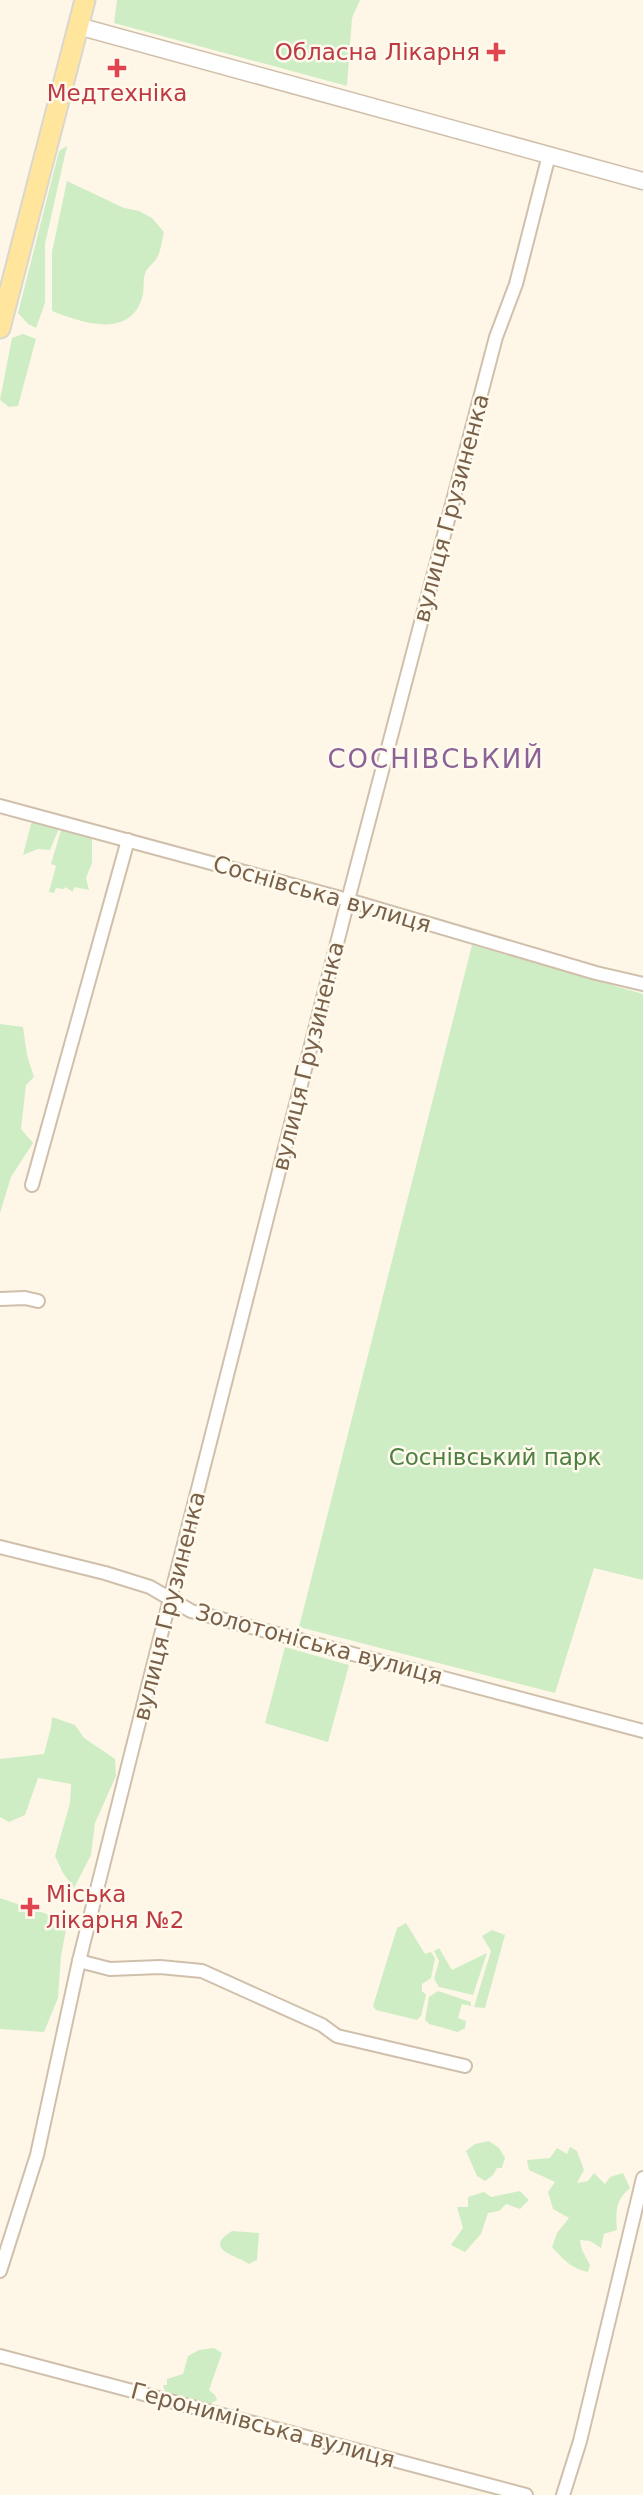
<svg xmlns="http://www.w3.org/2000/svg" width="643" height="2495" font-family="'DejaVu Sans',sans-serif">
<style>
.green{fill:#cfedc4}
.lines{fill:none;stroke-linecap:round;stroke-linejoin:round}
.minor-casing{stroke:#d0c0ab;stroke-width:16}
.tertiary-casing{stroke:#d0c0ab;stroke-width:19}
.primary-casing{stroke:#dcd6d0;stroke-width:23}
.minor{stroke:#fff;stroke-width:12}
.tertiary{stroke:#fff;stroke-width:16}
.primary{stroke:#ffe69c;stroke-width:19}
.health-dot{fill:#e0444e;stroke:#fffaee;stroke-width:2.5}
.labels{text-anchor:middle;stroke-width:5;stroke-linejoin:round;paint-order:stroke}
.health-label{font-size:23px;fill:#be3a42;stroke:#fffaee;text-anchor:end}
.street-label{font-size:23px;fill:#796049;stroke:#fffaee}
.park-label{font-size:23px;fill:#4c8040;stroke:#fffaee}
.quarter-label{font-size:26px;letter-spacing:2px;fill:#8b6196;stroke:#fffaee}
</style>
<rect width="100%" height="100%" fill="#fef7e7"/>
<g class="green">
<polygon points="117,0 360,0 352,18 347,86 114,23"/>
<polygon points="67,146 45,244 45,303 36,328 28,324 18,313 59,151"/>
<path d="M 67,181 L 124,208 L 139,211 L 152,218 L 164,232 C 162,240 161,251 157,258 C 154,263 149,266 146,271 C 142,279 145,290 142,298 C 129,340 80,322 52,311 L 52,252 Z"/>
<polygon points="23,334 36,339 18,406 9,407 0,400 12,338"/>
<polygon points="34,821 57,828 58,831 50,850 38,849 23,855 31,824"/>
<polygon points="61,830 92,836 92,863 86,878 89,890 74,887 73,892 65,887 64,889 56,888 54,893 49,892 56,866 51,864"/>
<polygon points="472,945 643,994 643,1580 594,1568 555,1693 299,1627"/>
<polygon points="0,1024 23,1027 27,1055 34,1077 26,1085 21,1129 33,1143 11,1177 0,1213"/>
<polygon points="285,1647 349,1665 328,1742 265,1723"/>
<polygon points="52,1717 75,1725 84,1738 115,1759 116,1776 95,1823 91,1855 74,1888 63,1873 55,1856 70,1803 71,1784 38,1778 25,1815 9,1822 0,1817 0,1759 44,1754 51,1727"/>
<polygon points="0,1898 44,1913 67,1924 61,1956 58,1998 44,2032 0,2029"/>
<polygon points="406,1923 425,1954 431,1952 435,1958 431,1978 422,1984 422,1991 426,1995 421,2016 417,2020 376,2010 373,2006 397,1928"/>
<polygon points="492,1930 505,1935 485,2008 474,2007 491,1951 482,1936"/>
<polygon points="439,1948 452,1970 487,1953 473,1995 439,1987 434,1979 439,1961 434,1951"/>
<polygon points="438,1991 471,2002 471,2006 462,2004 458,2018 466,2021 465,2028 458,2032 429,2024 425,2020 429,1997"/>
<polygon points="489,2141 499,2148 505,2158 502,2168 497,2168 493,2175 485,2181 477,2176 466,2151 475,2144"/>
<path d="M 570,2147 L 577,2151 L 584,2170 L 577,2183 L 588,2181 L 594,2173 L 605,2184 L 610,2177 L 623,2173 L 630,2188 C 615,2201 616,2210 617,2230 L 604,2234 L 601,2248 L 590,2241 L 580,2240 L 582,2250 L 590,2265 L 588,2272 C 572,2269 563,2259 552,2247 L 557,2233 L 569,2218 L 553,2209 L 548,2192 L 555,2182 L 529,2170 L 527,2160 L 550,2158 L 557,2148 L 567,2154 Z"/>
<polygon points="520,2191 529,2200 520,2209 506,2204 499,2211 488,2213 481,2234 465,2252 451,2245 463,2228 457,2207 468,2207 468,2197 484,2192 491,2197"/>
<path d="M 232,2231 L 259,2233 L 257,2260 L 249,2264 C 239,2256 201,2250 232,2231 Z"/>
<polygon points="214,2348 222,2353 209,2390 215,2395 217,2400 210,2404 165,2392 163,2385 167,2385 167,2379 183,2374 188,2356 199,2350"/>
</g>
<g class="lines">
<defs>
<g id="minor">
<polyline points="0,806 348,900 596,973 643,984"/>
<polyline points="32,1185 128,840"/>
<polyline points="0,1299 25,1298 38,1301"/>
<polyline points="0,1547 105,1573 150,1587 191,1611 643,1731"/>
<polyline points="79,1961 110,1969 160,1967 202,1971 322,2025 337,2036 465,2066"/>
<polyline points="0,2271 37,2155 79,1961 170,1599 348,900 496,337 516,284 549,155"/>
<polyline points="0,2356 526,2495"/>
<polyline points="563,2495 580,2441 643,2178"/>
</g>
<polyline id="tertiary" points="78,26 643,181"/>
<polyline id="primary" points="0,328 85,0"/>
</defs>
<use href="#minor" class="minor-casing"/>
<use href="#tertiary" class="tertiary-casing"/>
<use href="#primary" class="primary-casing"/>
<use href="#minor" class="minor"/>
<use href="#tertiary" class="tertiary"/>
<use href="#primary" class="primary"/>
</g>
<g class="health-dot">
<path d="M492.5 41.5h7v7h7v7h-7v7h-7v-7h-7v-7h7z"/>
<path d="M113.5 57.5h7v7h7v7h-7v7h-7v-7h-7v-7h7z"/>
<path d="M26.5 1896.5h7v7h7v7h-7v7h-7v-7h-7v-7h7z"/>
</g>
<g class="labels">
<g class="health-label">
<text x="480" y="60">Обласна Лікарня</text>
<text x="117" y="101" text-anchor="middle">Медтехніка</text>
<text x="46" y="1902" text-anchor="start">Міська<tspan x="46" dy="26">лікарня №2</tspan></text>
</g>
<g class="street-label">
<text transform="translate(451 508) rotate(-75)" y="8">вулиця Грузиненка</text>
<text transform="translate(322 894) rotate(16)" y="8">Соснівська вулиця</text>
<text transform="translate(308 1056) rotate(-76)" y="8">вулиця Грузиненка</text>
<text transform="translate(169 1606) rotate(-76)" y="8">вулиця Грузиненка</text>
<text transform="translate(319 1644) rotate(15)" y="8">Золотоніська вулиця</text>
<text transform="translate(263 2425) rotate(15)" y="8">Геронимівська вулиця</text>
</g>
<g class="park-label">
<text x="495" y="1465">Соснівський парк</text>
</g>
<g class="quarter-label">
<text x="436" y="768">СОСНІВСЬКИЙ</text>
</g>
</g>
</svg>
